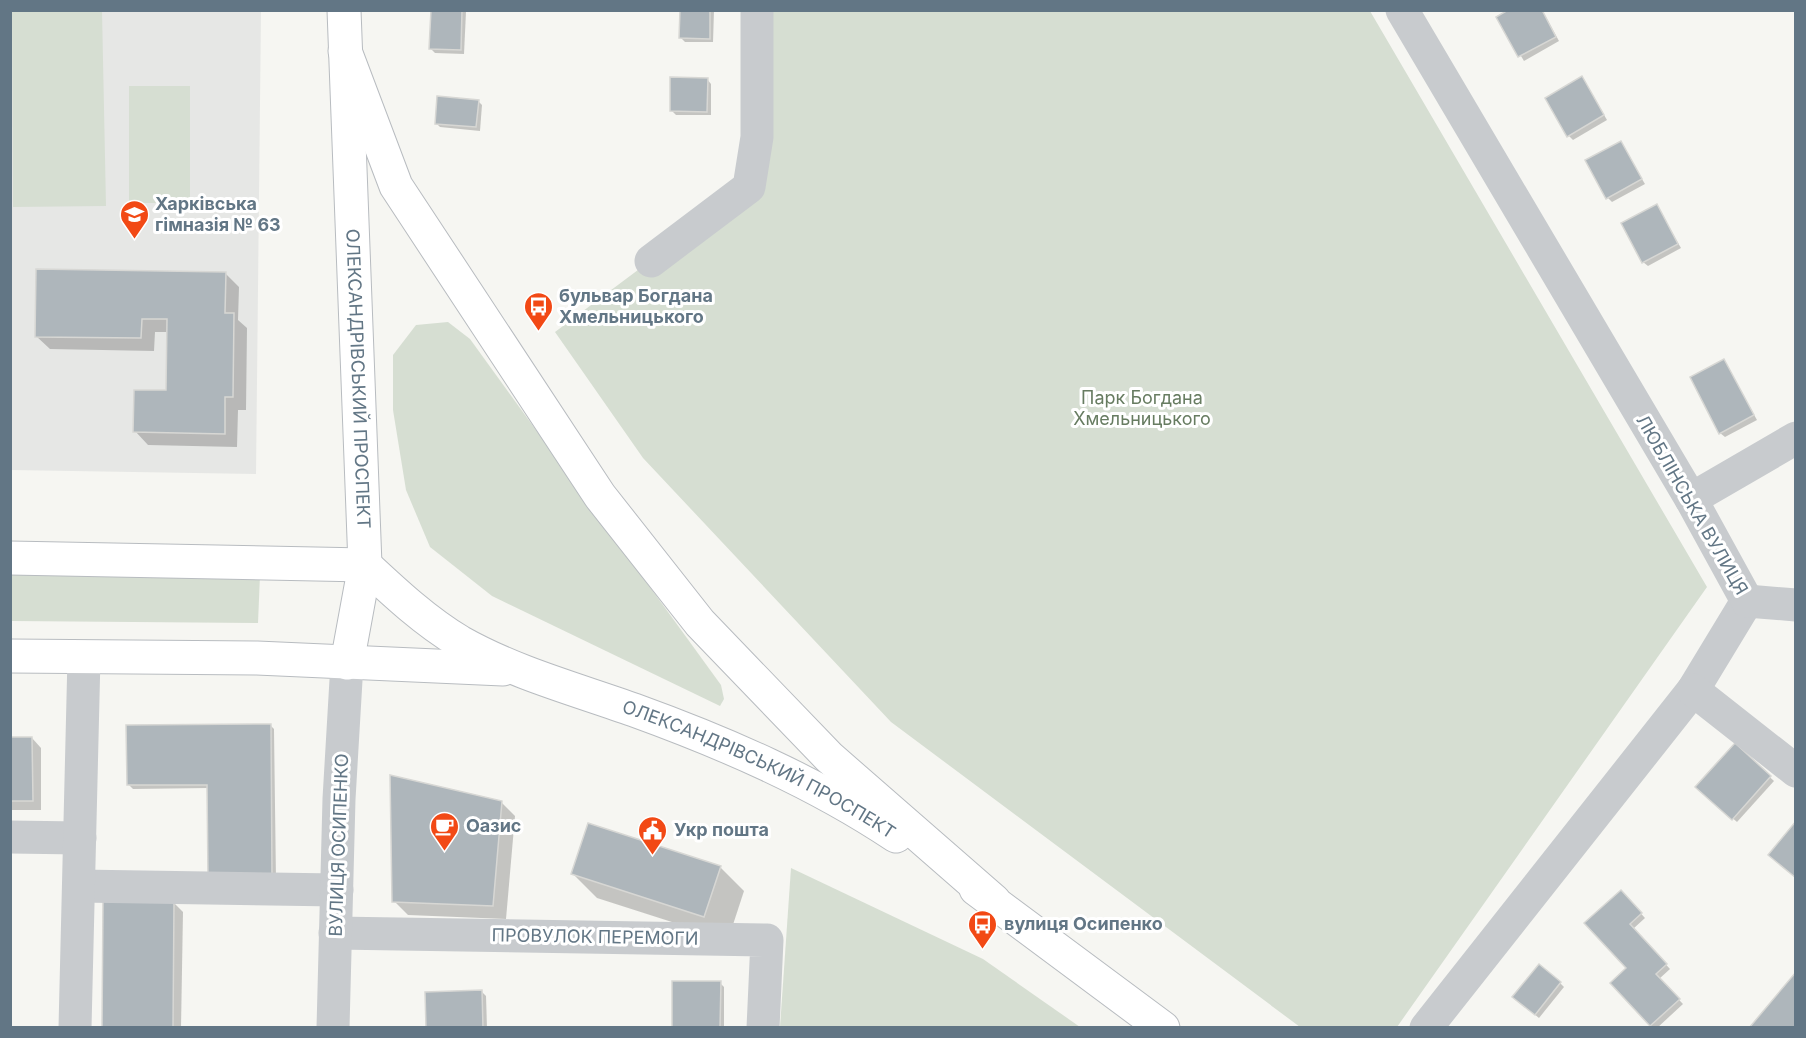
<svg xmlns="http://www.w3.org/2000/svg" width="1806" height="1038" font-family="Inter,sans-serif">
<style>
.built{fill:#e6e7e5}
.green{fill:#d6ded2}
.shadow{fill:#0003}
.building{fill:#aeb6bb;stroke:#d7d7d4;stroke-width:1.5}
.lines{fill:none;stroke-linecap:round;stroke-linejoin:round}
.major-casing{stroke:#b8bcc0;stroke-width:35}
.minor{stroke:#c8cbce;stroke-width:33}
.major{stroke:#fff;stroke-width:33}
.labels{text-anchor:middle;stroke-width:6;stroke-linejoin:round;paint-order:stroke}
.poi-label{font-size:18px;font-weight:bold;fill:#627685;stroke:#fff;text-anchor:start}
.street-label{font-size:18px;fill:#627685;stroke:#fff}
.park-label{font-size:18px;fill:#677c61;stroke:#fff}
</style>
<rect width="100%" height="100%" fill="#f6f6f2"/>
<polygon class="built" points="11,11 261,11 256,474 11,470"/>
<g class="green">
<polygon points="12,11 102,11 106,206 13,207"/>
<polygon points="752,11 1370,11 1707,587 1397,1027 1300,1027 891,722 643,458 555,332 749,187"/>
<rect x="129" y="86" width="61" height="117"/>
<polygon points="448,322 470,339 721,685 724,699 720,706 492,596 430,547 406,490 393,410 393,355 416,325"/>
<polygon points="11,572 260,575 258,623 11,621"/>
<polygon points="791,868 983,959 1080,1027 780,1027"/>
</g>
<g class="shadow">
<polygon points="432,10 466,12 464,54 435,53 431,49"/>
<polygon points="681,10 714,10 713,42 685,42 681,38"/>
<polygon points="1511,10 1542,10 1559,41 1524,61 1498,18"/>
<polygon points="707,79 711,84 711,115 676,115 672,111"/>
<polygon points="1585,82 1607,120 1573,140 1569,136"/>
<polygon points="478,101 482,105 480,131 440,127 436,123"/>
<polygon points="1620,143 1645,184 1612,202 1608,198"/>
<polygon points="1656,205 1681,248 1648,266 1643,262"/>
<polygon points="225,273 239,287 238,320 247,328 246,410 238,410 237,447 148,445 135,431 167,392 168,332 155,332 154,351 50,349 36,336"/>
<polygon points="1724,361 1757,420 1725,437 1720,433"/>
<polygon points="270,725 274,729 276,880 209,788 133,789 129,785"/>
<polygon points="32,738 41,748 41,810 10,810 10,739"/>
<polygon points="1735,745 1774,781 1737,822 1697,787"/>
<polygon points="502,803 515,816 506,919 408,915 394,901"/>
<polygon points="720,867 744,891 728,940 597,898 573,874"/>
<polygon points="1621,892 1645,918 1633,929 1670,969 1659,979 1683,1004 1657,1028 1653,1028 1612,983 1628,968"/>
<polygon points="174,903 183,912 181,1028 103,1028"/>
<polygon points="720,983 724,987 724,1028 673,1028"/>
<polygon points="1560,983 1564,987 1539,1018 1518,1001"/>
<polygon points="482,992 486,996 487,1028 427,1028"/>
</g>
<g class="building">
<polygon points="431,10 462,10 461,50 429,49"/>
<polygon points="680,10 710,10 710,39 679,38"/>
<polygon points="1508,10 1542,10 1556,37 1518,57 1496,17"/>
<polygon points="1582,76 1604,115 1567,137 1545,98"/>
<polygon points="670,77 708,78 707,112 670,111"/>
<polygon points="437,96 479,100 476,127 435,124"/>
<polygon points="1621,141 1642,179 1606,199 1585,160"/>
<polygon points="1657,204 1678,244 1642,263 1621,223"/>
<polygon points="36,269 226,272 225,313 234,313 233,397 225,397 225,434 133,432 134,390 166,390 167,319 142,319 141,338 35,337"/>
<polygon points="1724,359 1754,415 1719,434 1690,377"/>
<polygon points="271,724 272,877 208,878 207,785 127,785 126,725"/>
<polygon points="10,737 32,737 33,801 10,801"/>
<polygon points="1735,743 1771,776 1732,820 1695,787"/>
<polygon points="390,775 502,801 493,906 392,902"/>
<polygon points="1796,821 1796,878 1768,855"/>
<polygon points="588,823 721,866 704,917 571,874"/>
<polygon points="1621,890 1642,913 1630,924 1667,964 1656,974 1680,999 1650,1026 1610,983 1626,968 1584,923"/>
<polygon points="103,901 174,902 173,1028 102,1028"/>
<polygon points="1539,964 1561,982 1535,1015 1512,997"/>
<polygon points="1796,972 1796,1028 1749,1028"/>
<polygon points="672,981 721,981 720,1028 672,1028"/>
<polygon points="482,990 483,1028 426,1028 425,992"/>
</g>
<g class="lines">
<defs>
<g id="major">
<path id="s1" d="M 344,10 L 365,565 L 347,663"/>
<polyline points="345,51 396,186 600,496 700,623 829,757 994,901"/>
<polyline points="10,558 365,565"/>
<path id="s2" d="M 365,565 C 395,593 425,621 460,642 C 515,673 575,689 634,710 C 725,743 815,782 896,836"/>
<polyline points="10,656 257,658 503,669"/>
<polyline points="976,889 1163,1028"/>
</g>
</defs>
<use href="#major" class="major-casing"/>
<g class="minor">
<polyline points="1402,10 1691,499 1747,601 1693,690 1426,1028"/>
<polyline points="651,261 749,187 757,137 757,10"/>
<polyline points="1691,499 1796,438"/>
<polyline points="1747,601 1796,605"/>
<polyline points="1693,690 1796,771"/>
<polyline points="10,837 80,838"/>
<polyline points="79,886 337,890"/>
<polyline points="335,933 767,940 763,1028"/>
<polyline points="75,1028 84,657"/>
<polyline points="333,1028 339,799 347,663"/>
</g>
<use href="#major" class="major"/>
</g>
<defs>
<symbol id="school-pin" viewBox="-11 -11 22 30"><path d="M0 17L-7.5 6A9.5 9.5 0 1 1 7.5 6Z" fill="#f24915" stroke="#fff"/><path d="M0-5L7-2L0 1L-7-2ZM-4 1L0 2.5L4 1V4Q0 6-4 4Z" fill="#fff"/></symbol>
<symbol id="bus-pin" viewBox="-11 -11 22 30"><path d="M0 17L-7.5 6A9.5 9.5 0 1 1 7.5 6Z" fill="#f24915" stroke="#fff"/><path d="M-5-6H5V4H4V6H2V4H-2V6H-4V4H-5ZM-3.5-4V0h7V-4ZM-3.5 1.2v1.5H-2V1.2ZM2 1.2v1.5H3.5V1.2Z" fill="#fff"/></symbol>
<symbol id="cafe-pin" viewBox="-11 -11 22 30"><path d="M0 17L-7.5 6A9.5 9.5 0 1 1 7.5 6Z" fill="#f24915" stroke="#fff"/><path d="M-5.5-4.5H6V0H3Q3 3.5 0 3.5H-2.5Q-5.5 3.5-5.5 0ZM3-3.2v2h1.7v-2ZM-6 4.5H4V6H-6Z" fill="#fff"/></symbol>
<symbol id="civic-pin" viewBox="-11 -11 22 30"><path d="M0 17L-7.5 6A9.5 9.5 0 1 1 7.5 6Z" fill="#f24915" stroke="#fff"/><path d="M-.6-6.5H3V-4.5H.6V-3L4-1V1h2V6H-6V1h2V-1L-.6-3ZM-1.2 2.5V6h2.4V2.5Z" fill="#fff"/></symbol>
</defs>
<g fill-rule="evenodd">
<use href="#school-pin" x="118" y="198" width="33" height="45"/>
<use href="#bus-pin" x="522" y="290" width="33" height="45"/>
<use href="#cafe-pin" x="428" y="810" width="33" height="45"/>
<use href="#civic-pin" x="636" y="814" width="33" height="45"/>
<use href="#bus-pin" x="966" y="908" width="33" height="45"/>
</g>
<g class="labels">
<g class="poi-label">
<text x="155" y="210">Харківська<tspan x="155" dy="21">гімназія № 63</tspan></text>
<text x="559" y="302">бульвар Богдана<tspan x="559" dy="21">Хмельницького</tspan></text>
<text x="466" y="832">Оазис</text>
<text x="674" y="836">Укр пошта</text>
<text x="1004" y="930">вулиця Осипенко</text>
</g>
<g class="street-label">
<text dy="6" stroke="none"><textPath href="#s1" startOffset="369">ОЛЕКСАНДРІВСЬКИЙ ПРОСПЕКТ</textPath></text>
<text transform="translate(1692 505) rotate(60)" y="6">ЛЮБЛІНСЬКА ВУЛИЦЯ</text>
<text dy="6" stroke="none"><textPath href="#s2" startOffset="448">ОЛЕКСАНДРІВСЬКИЙ ПРОСПЕКТ</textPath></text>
<text transform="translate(339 845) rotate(-88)" y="6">ВУЛИЦЯ ОСИПЕНКО</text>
<text transform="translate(595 937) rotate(1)" y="6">ПРОВУЛОК ПЕРЕМОГИ</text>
</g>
<g class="park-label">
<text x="1142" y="404">Парк Богдана<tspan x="1142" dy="21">Хмельницького</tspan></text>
</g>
</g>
<rect width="1806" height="1038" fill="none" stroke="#627685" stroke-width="24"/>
</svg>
